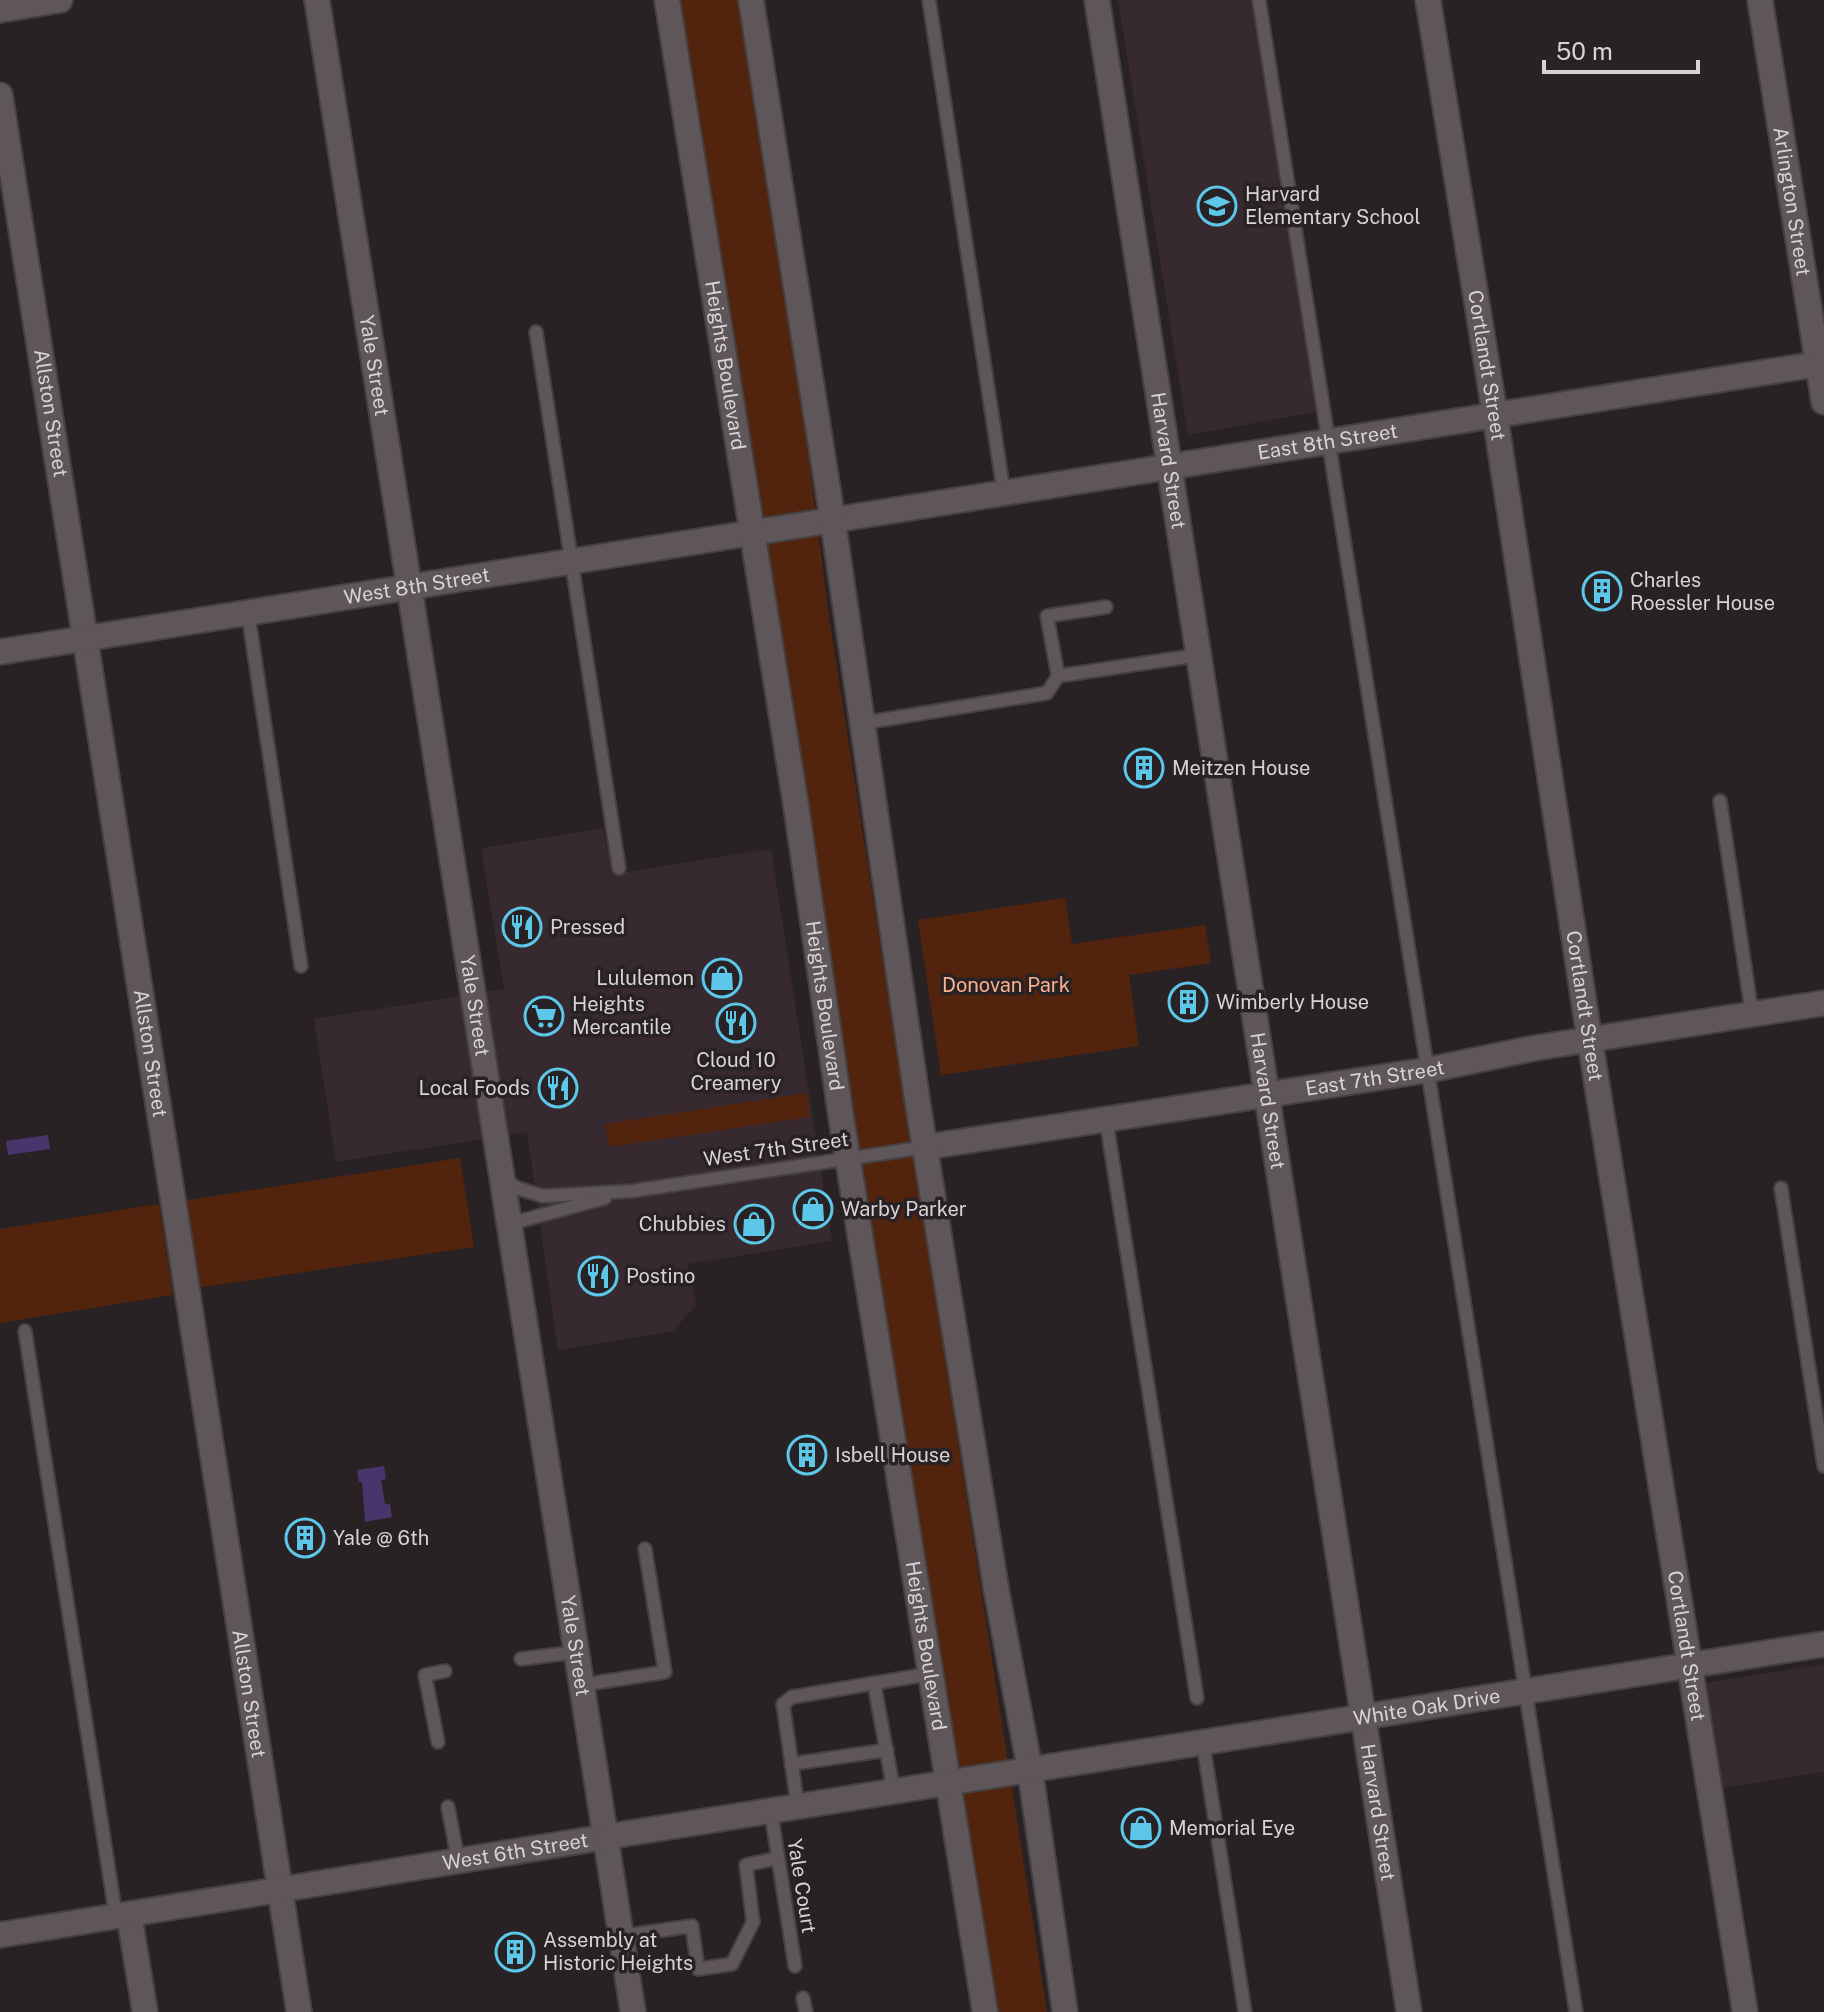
<svg xmlns="http://www.w3.org/2000/svg" width="1824" height="2012" font-family="'Public Sans',sans-serif">
<style>
.built{fill:#36292f}
.green{fill:#53240d}
.water{fill:#49346c}
.lines{fill:none;stroke-linecap:round;stroke-linejoin:round}
.lane-casing{stroke:#454042;stroke-width:16}
.street-casing{stroke:#454042;stroke-width:28}
.secondary-casing{stroke:#454042;stroke-width:28}
.lane{stroke:#5e5659;stroke-width:12}
.street{stroke:#5e5659;stroke-width:24}
.secondary{stroke:#5e5659;stroke-width:24}
.labels{text-anchor:middle;stroke-width:7;stroke-linejoin:round;paint-order:stroke}
.poi-label{font-size:20px;fill:#d8d3d5;stroke:#292225;text-anchor:start}
.street-label{font-size:20px;fill:#d8d3d5;stroke:#292225}
.park-label{font-size:20px;fill:#faaf8e;stroke:#292225}
</style>
<rect width="100%" height="100%" fill="#292225"/>
<g class="built">
<polygon points="1118,0 1251,0 1316,412 1188,435"/>
<polygon points="603,828 613,874 771,849 832,1241 688,1264 696,1305 673,1331 558,1350 527,1132 336,1162 314,1019 504,989 481,848"/>
<polygon points="1824,1664 1824,1772 1716,1789 1700,1684"/>
</g>
<g class="green">
<polygon points="680,0 738,0 798,371 829,617 1047,2012 992,2012"/>
<polygon points="1065,898 1072,944 1205,925 1211,963 1129,975 1139,1046 941,1075 918,920"/>
<polygon points="807,1093 810,1117 609,1147 605,1124"/>
<polygon points="460,1158 474,1247 196,1288 181,1201"/>
<polygon points="159,1204 173,1295 0,1323 0,1229"/>
</g>
<g class="water">
<polygon points="48,1135 50,1149 8,1155 6,1141"/>
<polygon points="384,1466 386,1479 381,1480 385,1504 390,1504 392,1517 365,1522 362,1482 359,1482 357,1470"/>
</g>
<g class="lines">
<defs>
<g id="lane">
<polyline points="929,0 1004,494"/>
<polyline points="1259,0 1576,2012"/>
<polyline points="536,332 619,868"/>
<polyline points="248,613 301,966"/>
<polyline points="1058,676 1047,616 1106,607"/>
<polyline points="863,723 1047,693 1058,676 1199,655"/>
<polyline points="1720,801 1752,1014"/>
<polyline points="1106,1119 1197,1698"/>
<polyline points="504,1179 517,1188 543,1196 632,1191 926,1147"/>
<polyline points="1781,1188 1824,1466"/>
<polyline points="509,1224 605,1198"/>
<polyline points="25,1331 116,1917"/>
<polyline points="521,1659 576,1652"/>
<polyline points="874,1683 894,1792"/>
<polyline points="581,1685 665,1672 645,1549"/>
<polyline points="438,1742 425,1675 445,1671"/>
<polyline points="1203,1743 1245,2012"/>
<polyline points="791,1764 887,1750"/>
<polyline points="448,1807 458,1860"/>
<polyline points="798,1808 783,1704 792,1697 929,1674"/>
<polyline points="771,1812 795,1966"/>
<polyline points="621,1936 692,1926 698,1969 732,1964 753,1922 746,1865 778,1858"/>
<polyline points="803,1998 806,2012"/>
</g>
<g id="street">
<path id="s1" d="M 1097,0 L 1409,2012"/>
<path id="s2" d="M 1428,0 L 1495,415 L 1586,1016 L 1745,2012"/>
<path id="s3" d="M 1760,0 L 1824,402"/>
<polyline points="0,10 60,0"/>
<path id="s4" d="M 0,95 C 104,734 198,1373 299,2012"/>
<path id="s5" d="M 0,652 L 1824,363"/>
<path id="s6" d="M 926,1147 L 1428,1070 L 1535,1048 L 1824,1003"/>
<polyline points="129,1914 145,2012"/>
<path id="s7" d="M 0,1935 L 605,1837"/>
</g>
<g id="secondary">
<path id="s8" d="M 317,0 L 633,2012"/>
<path id="s9" d="M 667,0 L 796,806 L 841,1117 L 985,2012"/>
<polyline points="751,0 833,522 918,1105 997,1594 1030,1770 1065,2012"/>
<path id="s10" d="M 605,1837 L 1824,1644"/>
</g>
</defs>
<use href="#lane" class="lane-casing"/>
<use href="#street" class="street-casing"/>
<use href="#secondary" class="secondary-casing"/>
<use href="#lane" class="lane"/>
<use href="#street" class="street"/>
<use href="#secondary" class="secondary"/>
</g>
<defs>
<symbol id="school-ring" viewBox="-11 -11 22 22"><circle r="9.5" fill="#292225" stroke="#5cc7e8" stroke-width="1.5"/><path d="M0-5L7-2L0 1L-7-2ZM-4 1L0 2.5L4 1V4Q0 6-4 4Z" fill="#5cc7e8"/></symbol>
<symbol id="building-ring" viewBox="-11 -11 22 22"><circle r="9.5" fill="#292225" stroke="#5cc7e8" stroke-width="1.5"/><path d="M-4-6H4V6H1V3H-1V6H-4ZM-2.5-4.3h1.7v1.8h-1.7ZM.8-4.3h1.7v1.8H.8ZM-2.5-1h1.7V.8h-1.7ZM.8-1h1.7V.8H.8Z" fill="#5cc7e8"/></symbol>
<symbol id="restaurant-ring" viewBox="-11 -11 22 22"><circle r="9.5" fill="#292225" stroke="#5cc7e8" stroke-width="1.5"/><path d="M-5-6h1v4h1v-4h1v4h1v-4h1v5L-1.5 .5V6h-2V.5L-5-1ZM5-6V6H3V1.5H1.5Q1.5-4 5-6Z" fill="#5cc7e8"/></symbol>
<symbol id="shop-ring" viewBox="-11 -11 22 22"><circle r="9.5" fill="#292225" stroke="#5cc7e8" stroke-width="1.5"/><path d="M-5-2.5h2.3a2.7 3.5 0 0 1 5.4 0H5L5.5 6h-11ZM-1.5-2.5h3a1.5 2.3 0 0 0-3 0Z" fill="#5cc7e8"/></symbol>
<symbol id="supermarket-ring" viewBox="-11 -11 22 22"><circle r="9.5" fill="#292225" stroke="#5cc7e8" stroke-width="1.5"/><path d="M-6-5.5h2.5l.6 2H6L4.5 2H-2.5L-4.4-4H-6ZM-1.5 3.2a1.3 1.3 0 1 0 .1 0ZM3 3.2a1.3 1.3 0 1 0 .1 0Z" fill="#5cc7e8"/></symbol>
</defs>
<g fill-rule="evenodd">
<use href="#school-ring" x="1195" y="184" width="44" height="44"/>
<use href="#building-ring" x="1580" y="569" width="44" height="44"/>
<use href="#building-ring" x="1122" y="746" width="44" height="44"/>
<use href="#restaurant-ring" x="500" y="905" width="44" height="44"/>
<use href="#shop-ring" x="700" y="956" width="44" height="44"/>
<use href="#building-ring" x="1166" y="980" width="44" height="44"/>
<use href="#supermarket-ring" x="522" y="994" width="44" height="44"/>
<use href="#restaurant-ring" x="714" y="1001" width="44" height="44"/>
<use href="#restaurant-ring" x="536" y="1066" width="44" height="44"/>
<use href="#shop-ring" x="791" y="1187" width="44" height="44"/>
<use href="#shop-ring" x="732" y="1202" width="44" height="44"/>
<use href="#restaurant-ring" x="576" y="1254" width="44" height="44"/>
<use href="#building-ring" x="785" y="1433" width="44" height="44"/>
<use href="#building-ring" x="283" y="1516" width="44" height="44"/>
<use href="#shop-ring" x="1119" y="1806" width="44" height="44"/>
<use href="#building-ring" x="493" y="1930" width="44" height="44"/>
</g>
<g class="labels">
<g class="poi-label">
<text x="1245" y="201">Harvard<tspan x="1245" dy="23">Elementary School</tspan></text>
<text x="1630" y="587">Charles<tspan x="1630" dy="23">Roessler House</tspan></text>
<text x="1172" y="775">Meitzen House</text>
<text x="550" y="934">Pressed</text>
<text x="694" y="985" text-anchor="end">Lululemon</text>
<text x="1216" y="1009">Wimberly House</text>
<text x="572" y="1011">Heights<tspan x="572" dy="23">Mercantile</tspan></text>
<text x="736" y="1067" text-anchor="middle">Cloud 10<tspan x="736" dy="23">Creamery</tspan></text>
<text x="530" y="1095" text-anchor="end">Local Foods</text>
<text x="841" y="1216">Warby Parker</text>
<text x="726" y="1231" text-anchor="end">Chubbies</text>
<text x="626" y="1283">Postino</text>
<text x="835" y="1462">Isbell House</text>
<text x="333" y="1545">Yale @ 6th</text>
<text x="1169" y="1835">Memorial Eye</text>
<text x="543" y="1947">Assembly at<tspan x="543" dy="23">Historic Heights</tspan></text>
</g>
<g class="street-label">
<text dy="7" stroke="none"><textPath href="#s3" startOffset="204">Arlington Street</textPath></text>
<text dy="7" stroke="none"><textPath href="#s8" startOffset="370">Yale Street</textPath></text>
<text dy="7" stroke="none"><textPath href="#s9" startOffset="370">Heights Boulevard</textPath></text>
<text dy="7" stroke="none"><textPath href="#s2" startOffset="370">Cortlandt Street</textPath></text>
<text dy="7" stroke="none"><textPath href="#s4" startOffset="322">Allston Street</textPath></text>
<text dy="7" stroke="none"><textPath href="#s5" startOffset="1344">East 8th Street</textPath></text>
<text dy="7" stroke="none"><textPath href="#s1" startOffset="466">Harvard Street</textPath></text>
<text dy="7" stroke="none"><textPath href="#s5" startOffset="422">West 8th Street</textPath></text>
<text dy="7" stroke="none"><textPath href="#s8" startOffset="1018">Yale Street</textPath></text>
<text dy="7" stroke="none"><textPath href="#s9" startOffset="1018">Heights Boulevard</textPath></text>
<text dy="7" stroke="none"><textPath href="#s2" startOffset="1018">Cortlandt Street</textPath></text>
<text dy="7" stroke="none"><textPath href="#s4" startOffset="970">Allston Street</textPath></text>
<text dy="7" stroke="none"><textPath href="#s6" startOffset="454">East 7th Street</textPath></text>
<text dy="7" stroke="none"><textPath href="#s1" startOffset="1114">Harvard Street</textPath></text>
<text transform="translate(776 1149) rotate(-8)" y="7">West 7th Street</text>
<text dy="7" stroke="none"><textPath href="#s8" startOffset="1666">Yale Street</textPath></text>
<text dy="7" stroke="none"><textPath href="#s9" startOffset="1666">Heights Boulevard</textPath></text>
<text dy="7" stroke="none"><textPath href="#s2" startOffset="1666">Cortlandt Street</textPath></text>
<text dy="7" stroke="none"><textPath href="#s4" startOffset="1618">Allston Street</textPath></text>
<text dy="7" stroke="none"><textPath href="#s10" startOffset="832">White Oak Drive</textPath></text>
<text dy="7" stroke="none"><textPath href="#s1" startOffset="1834">Harvard Street</textPath></text>
<text dy="7" stroke="none"><textPath href="#s7" startOffset="522">West 6th Street</textPath></text>
<text transform="translate(802 1886) rotate(81)" y="7">Yale Court</text>
</g>
<g class="park-label">
<text x="1006" y="992">Donovan Park</text>
</g>
</g>
<path d="M1544 60v12h154v-12" fill="none" stroke="#d8d3d5" stroke-width="4"/>
<text x="1556" y="60" font-size="24" fill="#d8d3d5" stroke="#292225" stroke-width="6" paint-order="stroke">50 m</text>
</svg>
